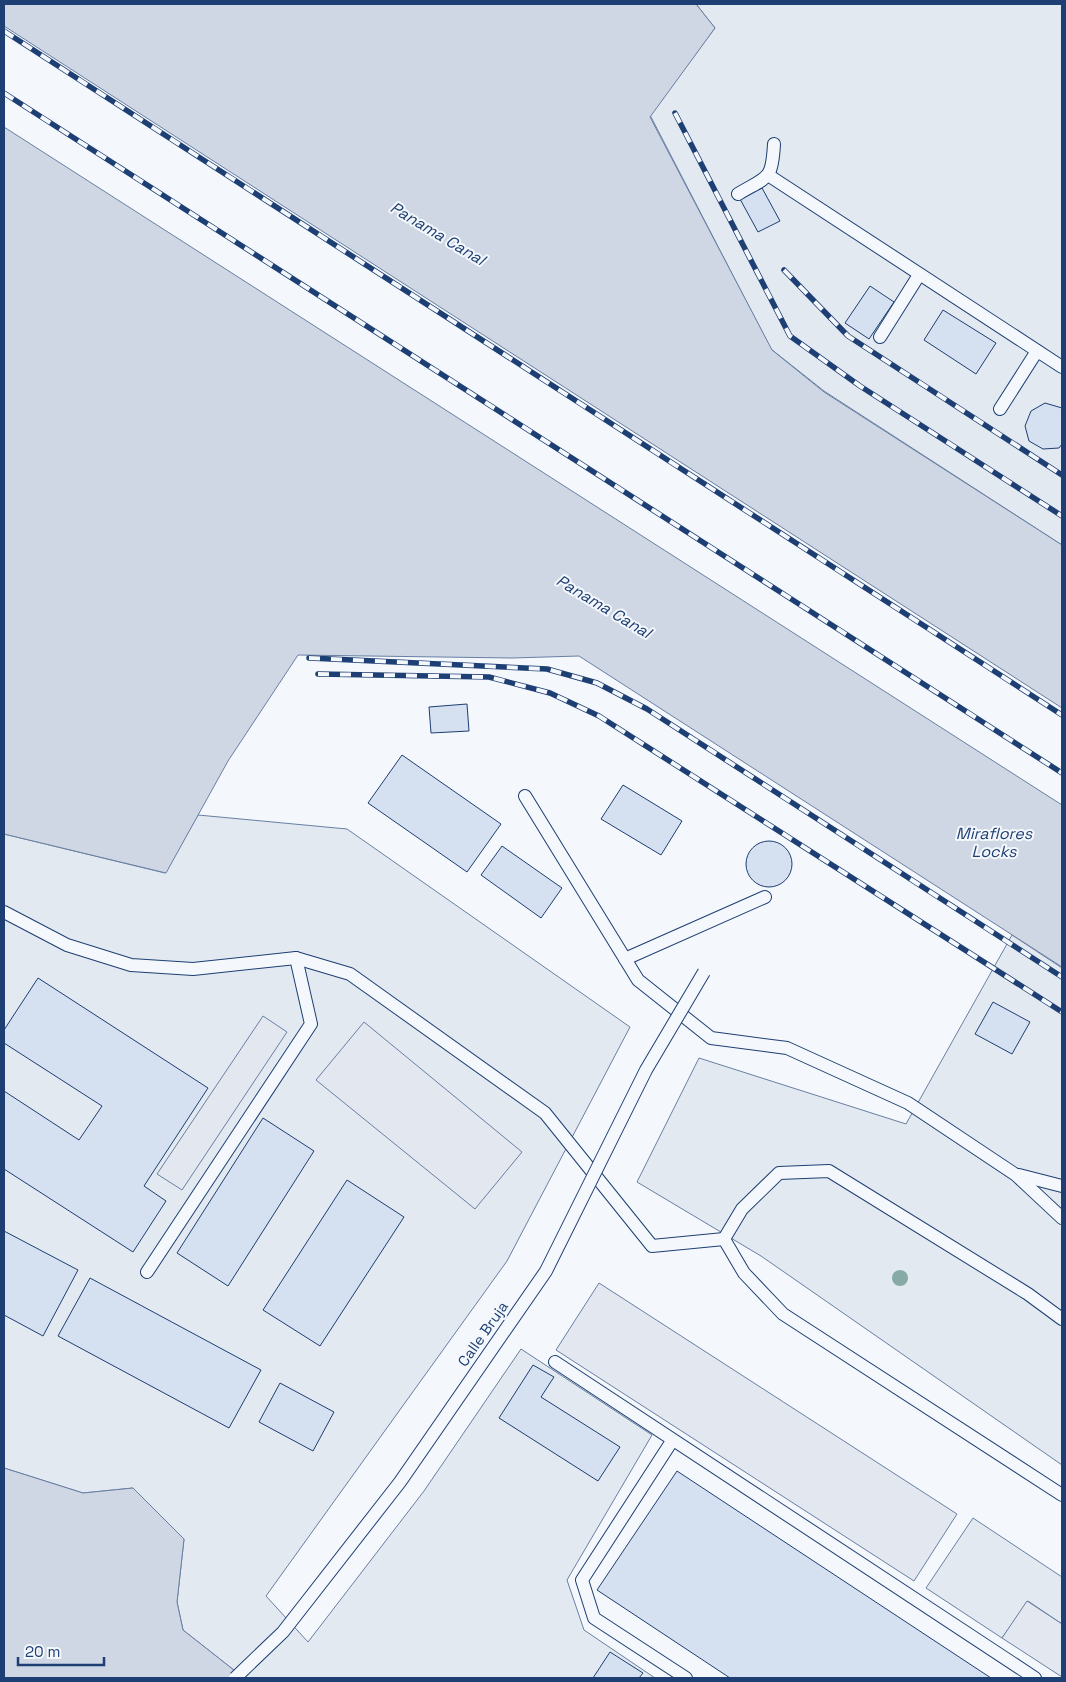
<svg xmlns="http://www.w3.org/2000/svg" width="1066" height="1682" font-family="'Space Grotesk',sans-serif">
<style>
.green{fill:#e3e9f0;stroke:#687fa3}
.parking{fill:#e3e8f0;stroke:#687fa3}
.water{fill:#cfd7e4;stroke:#687fa3}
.building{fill:#d5e0f0;stroke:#1d3f73}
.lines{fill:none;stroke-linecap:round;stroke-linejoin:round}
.lane-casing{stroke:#1d3f73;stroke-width:14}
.lane{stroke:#f4f7fb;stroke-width:12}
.rail-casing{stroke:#1d3f73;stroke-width:5.5}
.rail{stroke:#f4f7fb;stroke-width:4;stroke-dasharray:11;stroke-linecap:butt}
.lane-bridge-casing{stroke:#1d3f73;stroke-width:14;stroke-linecap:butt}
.lane-bridge{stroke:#f4f7fb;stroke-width:12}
.tree{fill:#86aba6}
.labels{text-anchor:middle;stroke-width:4;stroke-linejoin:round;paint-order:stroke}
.street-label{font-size:15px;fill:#1d3f73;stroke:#f4f7fb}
.water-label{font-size:16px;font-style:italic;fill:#1d3f73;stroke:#f4f7fb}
</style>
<rect width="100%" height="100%" fill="#f4f7fb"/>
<g class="green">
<polygon points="696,4 1062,4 1062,545 824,391 771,349 650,115 715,28"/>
<polygon points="198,815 347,829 630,1027 507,1261 266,1596 308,1642 424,1491 521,1349 652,1435 567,1580 584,1630 655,1678 244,1678 183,1630 177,1602 184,1539 133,1488 83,1493 4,1468 4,834 165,873"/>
<polygon points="1012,935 1062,968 1062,1465 761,1256 637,1182 699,1058 906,1124"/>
<polygon points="973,1518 1062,1577 1062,1624 1028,1601 1002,1638 926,1588"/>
</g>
<g class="parking">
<polygon points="263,1016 287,1032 182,1190 157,1174"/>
<polygon points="364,1022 522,1152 475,1209 316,1080"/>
<polygon points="599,1283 957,1514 914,1581 556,1350"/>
<polygon points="1027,1601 1062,1624 1062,1677 1002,1638"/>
</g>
<g class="water">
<polygon points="4,4 696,4 715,28 650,117 772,350 824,392 1062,545 1062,708 4,26"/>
<polygon points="4,127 1062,805 1062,967 579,656 512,658 298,655 228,761 166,873 4,834"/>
<polygon points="4,1468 83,1493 133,1488 184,1539 177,1602 183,1630 244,1678 4,1678"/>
</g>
<g class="building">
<polygon points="762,188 780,221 758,232 740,199"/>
<polygon points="870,286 894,302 869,339 845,323"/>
<polygon points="943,310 996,343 976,374 924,340"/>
<polygon points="1045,403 1062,408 1062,444 1059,448 1043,449 1029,441 1025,426 1031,411"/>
<polygon points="467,704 469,731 431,733 429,707"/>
<polygon points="402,755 501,824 467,872 368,803"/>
<polygon points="623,785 682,821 661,855 601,819"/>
<circle cx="769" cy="864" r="23"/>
<polygon points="502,846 562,888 541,918 481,875"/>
<polygon points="38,978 208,1088 144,1186 166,1201 133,1252 4,1169 4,1091 79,1140 102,1106 4,1043 4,1030"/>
<polygon points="993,1002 1030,1022 1012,1054 975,1034"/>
<polygon points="263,1118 314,1151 228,1286 177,1253"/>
<polygon points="347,1180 404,1217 320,1346 263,1310"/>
<polygon points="4,1231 78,1270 43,1336 4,1315"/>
<polygon points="90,1278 261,1370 229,1428 58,1336"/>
<polygon points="533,1365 554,1377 541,1397 620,1447 598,1481 499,1418"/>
<polygon points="280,1383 334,1412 313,1451 259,1422"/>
<polygon points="677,1471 991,1678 730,1678 597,1590"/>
<polygon points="610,1652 643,1673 639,1678 593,1678"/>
</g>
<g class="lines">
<defs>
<g id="lane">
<polyline points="768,175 1062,367"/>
<path d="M 738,194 C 768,176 772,181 774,144"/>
<polyline points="880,337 919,275"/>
<polyline points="1000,409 1037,351"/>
<polyline points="525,796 638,980 711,1038 787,1048 908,1103 1016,1175 1062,1218"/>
<polyline points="4,912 67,945 131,965 193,969 296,958 350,974 545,1113 652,1246 724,1239 744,1273 783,1314 1062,1495"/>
<polyline points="625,959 765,897"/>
<polyline points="1019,1175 1062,1186"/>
<polyline points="724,1239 742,1209 779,1173 829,1171 1028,1294 1062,1319"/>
<polyline points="147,1272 311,1024 296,958"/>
<polyline points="555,1362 1035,1678"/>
<polyline points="672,1441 582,1580 594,1618 686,1678"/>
</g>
</defs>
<use href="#lane" class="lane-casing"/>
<use href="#lane" class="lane"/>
<defs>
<g id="rail">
<polyline points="4,31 1062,715"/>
<polyline points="4,93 1062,773"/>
<polyline points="675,113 790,336 860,386 1062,516"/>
<polyline points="784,270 848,336 1062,475"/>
<polyline points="309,658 547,669 597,683 647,709 1062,977"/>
<polyline points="318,674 489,677 550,693 599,716 1062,1012"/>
</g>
</defs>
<use href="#rail" class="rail-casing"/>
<use href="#rail" class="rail"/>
<defs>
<polyline id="lane-bridge" points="235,1678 283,1632 400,1482 546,1271 646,1070 704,972"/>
</defs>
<use href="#lane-bridge" class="lane-bridge-casing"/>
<use href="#lane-bridge" class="lane-bridge"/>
</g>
<circle class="tree" cx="900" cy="1278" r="8"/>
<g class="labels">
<g class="street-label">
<text transform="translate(483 1334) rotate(-55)" y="5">Calle Bruja</text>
</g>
<g class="water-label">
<text transform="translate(438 233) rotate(31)" y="6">Panama Canal</text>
<text transform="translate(604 606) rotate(31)" y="6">Panama Canal</text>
<text x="994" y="839">Miraflores<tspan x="994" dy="18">Locks</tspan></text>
</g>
</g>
<rect width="1066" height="1682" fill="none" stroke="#1d3f73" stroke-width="10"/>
<path d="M18 1657v8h86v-8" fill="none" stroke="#1d3f73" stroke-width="2.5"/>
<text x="25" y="1657" font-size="15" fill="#1d3f73" stroke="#f4f7fb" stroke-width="4" paint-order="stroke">20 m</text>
</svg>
